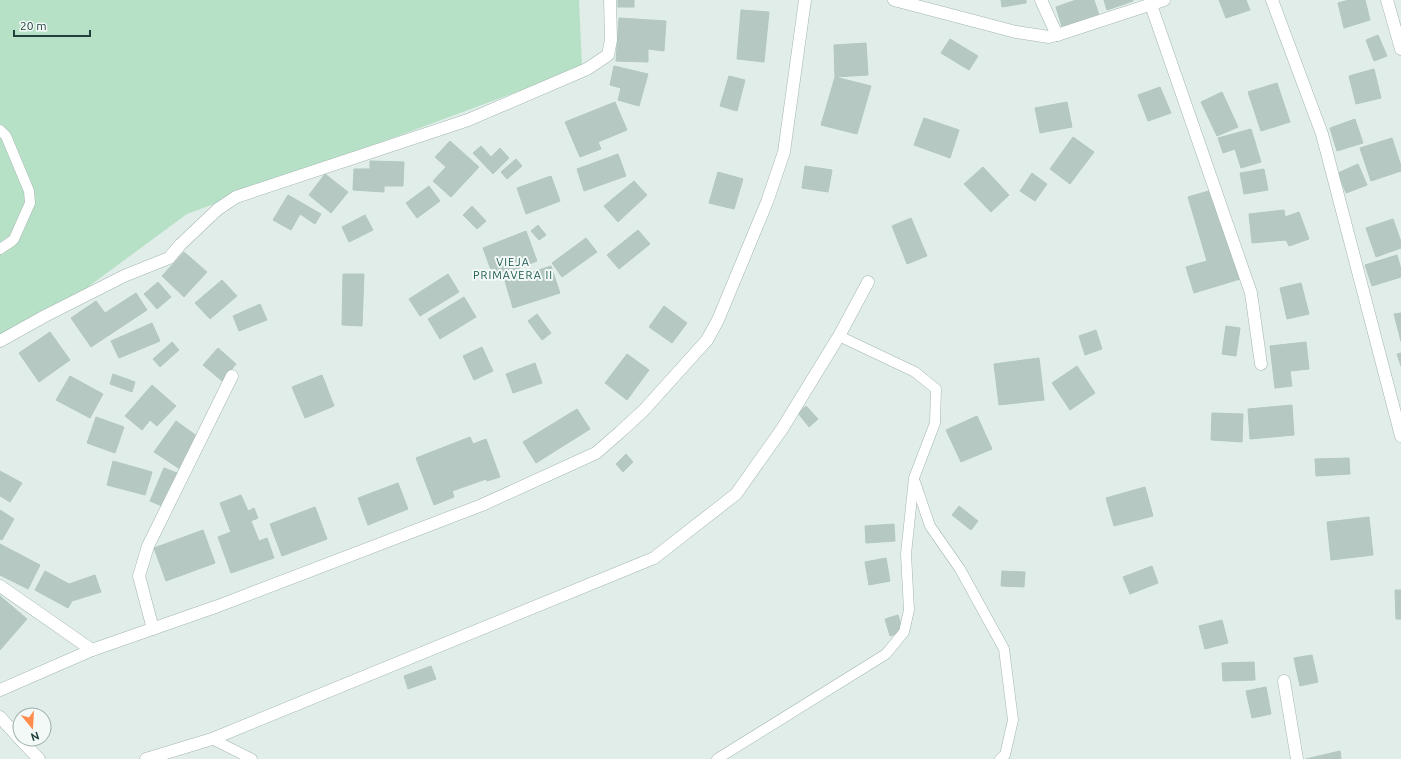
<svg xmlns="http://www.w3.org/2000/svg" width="1401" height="759" font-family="Ubuntu,sans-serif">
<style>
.green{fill:#b7e1c7}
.building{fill:#b6c8c2;stroke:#b2c8c1}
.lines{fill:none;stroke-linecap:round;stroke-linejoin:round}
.lane-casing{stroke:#a3b6b1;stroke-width:11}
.street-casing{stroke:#a3b6b1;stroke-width:13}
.lane{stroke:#fff;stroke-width:10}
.street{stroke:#fff;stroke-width:12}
.labels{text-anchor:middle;stroke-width:4;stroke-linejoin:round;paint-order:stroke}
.neighbourhood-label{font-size:11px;letter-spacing:1px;fill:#18554d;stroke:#f2f9f6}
</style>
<rect width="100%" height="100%" fill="#e1ede9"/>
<polygon class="green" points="0,0 579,0 582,68 187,214 77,295 0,336"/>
<g class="building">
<rect x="618" y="0" width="16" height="7"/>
<polygon points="1001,0 1026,0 1026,3 1002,7"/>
<polygon points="1076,0 1094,0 1100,18 1063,30 1056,7"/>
<polygon points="1104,0 1133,0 1133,1 1107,10"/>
<polygon points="1219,0 1246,0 1250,10 1226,18"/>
<polygon points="1349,0 1365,0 1370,20 1344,28 1338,3"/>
<polygon points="741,10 769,12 764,62 737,59"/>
<polygon points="619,18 666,21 664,51 648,49 648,62 616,61"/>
<polygon points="1378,35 1387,56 1374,61 1366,40"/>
<polygon points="950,39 978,56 969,70 941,53"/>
<polygon points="866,43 868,75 835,77 834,45"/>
<polygon points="614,66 648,74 639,106 618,100 621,88 610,85"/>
<polygon points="1374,69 1381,98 1356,104 1349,76"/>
<polygon points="729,76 745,80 737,111 720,106"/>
<polygon points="835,77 871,86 857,134 821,125"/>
<polygon points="1277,83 1290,122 1261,131 1248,92"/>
<polygon points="1160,87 1171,113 1148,121 1138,95"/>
<polygon points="1222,92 1238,127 1217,136 1201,102"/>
<polygon points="615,102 627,130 598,142 601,149 580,157 565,122"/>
<polygon points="1067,102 1072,127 1040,133 1035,108"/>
<polygon points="924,118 959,130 950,158 914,145"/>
<polygon points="1355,119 1363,143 1337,151 1330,128"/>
<polygon points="1251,129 1261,162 1241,168 1235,149 1223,153 1218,138"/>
<polygon points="1073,137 1094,152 1070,184 1050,169"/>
<polygon points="1392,138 1401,166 1401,171 1371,181 1360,148"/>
<polygon points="450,141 479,167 451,197 433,181 446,167 435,157"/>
<polygon points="481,146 491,157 500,148 509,158 493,174 473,153"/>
<polygon points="618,154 626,176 584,191 577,169"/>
<polygon points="516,159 522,166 507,179 501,172"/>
<polygon points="370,161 404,162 403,186 384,186 384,192 353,190 354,169 370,169"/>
<polygon points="1358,164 1367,185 1346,193 1338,173"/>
<polygon points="805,166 832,170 828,192 802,188"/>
<polygon points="983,167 1009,195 991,212 964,184"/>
<polygon points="1264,169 1268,190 1244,194 1240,173"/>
<polygon points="718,172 743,179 734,209 709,203"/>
<polygon points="1032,173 1047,184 1035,201 1020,191"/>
<polygon points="325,174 348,192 331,213 309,195"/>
<polygon points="551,176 560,201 526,214 517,188"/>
<polygon points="634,181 647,195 618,222 604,206"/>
<polygon points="429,186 440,201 417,218 406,203"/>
<polygon points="1212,190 1240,279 1194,293 1186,267 1207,261 1188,197"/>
<polygon points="288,195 321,214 315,224 300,214 291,230 273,220"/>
<polygon points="472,206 486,221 477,229 463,215"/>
<polygon points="1284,210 1285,217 1299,212 1309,239 1289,246 1286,240 1252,243 1249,214"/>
<polygon points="365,215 373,230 349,242 342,227"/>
<polygon points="911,218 927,256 907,264 892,226"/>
<polygon points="1393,219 1401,242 1401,248 1376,257 1366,228"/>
<polygon points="538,225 546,235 539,240 531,231"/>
<polygon points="638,230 650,244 619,269 607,255"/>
<polygon points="526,231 537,261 494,278 483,248"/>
<polygon points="586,238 597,252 562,277 552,263"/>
<polygon points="184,252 207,272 184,297 162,276"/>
<polygon points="1397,255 1401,269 1401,277 1372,286 1365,265"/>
<polygon points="551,266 560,293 513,308 505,281"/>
<polygon points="343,274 364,274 362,326 342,325"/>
<polygon points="448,274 459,292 420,316 409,299"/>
<polygon points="222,280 237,296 210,319 195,303"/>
<polygon points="158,282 171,297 157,309 144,294"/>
<polygon points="1301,283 1309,314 1287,319 1280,288"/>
<polygon points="136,293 147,310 91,347 71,318 96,301 105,313"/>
<polygon points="464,297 476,317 440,339 428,319"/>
<polygon points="260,304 267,320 239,331 233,316"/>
<polygon points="664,306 687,323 672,343 649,327"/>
<polygon points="1401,313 1401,341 1394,314"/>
<polygon points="537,314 551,333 542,340 528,321"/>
<polygon points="152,323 160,341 119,358 111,341"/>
<polygon points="1226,326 1240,328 1236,356 1222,354"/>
<polygon points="1096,330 1102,349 1085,355 1079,336"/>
<polygon points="50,332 70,360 39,382 19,353"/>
<polygon points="172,342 179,350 160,367 153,359"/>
<polygon points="1306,342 1309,369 1290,371 1292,386 1275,388 1270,346"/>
<polygon points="482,347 493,371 474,380 463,356"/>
<polygon points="218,348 236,364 222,381 203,365"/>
<polygon points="1401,353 1401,366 1397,354"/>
<polygon points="627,354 649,370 627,400 605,383"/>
<polygon points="1039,358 1044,400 999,405 994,364"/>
<polygon points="535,363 542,383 513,393 506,374"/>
<polygon points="1077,366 1095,393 1070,410 1052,383"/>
<polygon points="113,374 135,382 132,392 110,384"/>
<polygon points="322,375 334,406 305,418 292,387"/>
<polygon points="70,376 103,394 90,418 56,400"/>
<polygon points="152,385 176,406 157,426 150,420 142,430 125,416"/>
<polygon points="1292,405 1294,435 1250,439 1248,409"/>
<polygon points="806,406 818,419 809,427 798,413"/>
<polygon points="577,409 590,429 536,463 523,442"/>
<polygon points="1212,413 1243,414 1242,442 1211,440"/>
<polygon points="977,416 992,449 961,462 946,430"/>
<polygon points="96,417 124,427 115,453 87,443"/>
<polygon points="176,421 201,439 180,469 154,452"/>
<polygon points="470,437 473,444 486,439 500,477 487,481 486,479 452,491 454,497 434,505 416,458"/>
<polygon points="626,454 633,462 623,472 616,464"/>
<polygon points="1349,458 1350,474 1316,476 1315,459"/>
<polygon points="113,461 152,472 145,495 107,485"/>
<polygon points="164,468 177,473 162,506 150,501"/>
<polygon points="0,471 22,483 10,502 0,496"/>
<polygon points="398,483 408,509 368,525 358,498"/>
<polygon points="1145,487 1153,516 1114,526 1106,498"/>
<polygon points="241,495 248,511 254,508 258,518 251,521 259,541 267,538 274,558 231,573 218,537 231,532 220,503"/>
<polygon points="959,506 978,521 971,530 952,515"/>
<polygon points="315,507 327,539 282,556 270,524"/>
<polygon points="0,510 14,519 2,540 0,539"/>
<polygon points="1369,517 1373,555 1331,560 1327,522"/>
<polygon points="894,524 895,541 866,543 865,526"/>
<polygon points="203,530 215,563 166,581 154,548"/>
<polygon points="0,544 40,565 28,589 0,575"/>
<polygon points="886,558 890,581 869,585 865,562"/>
<polygon points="1152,566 1158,583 1130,594 1123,577"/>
<polygon points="45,571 69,584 95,575 101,592 72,601 68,608 35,590"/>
<polygon points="1002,571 1025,572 1024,587 1001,586"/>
<polygon points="1395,590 1401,590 1401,619 1396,619"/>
<polygon points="0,596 27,619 0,650"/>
<polygon points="898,615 903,632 890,636 885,619"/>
<polygon points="1222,620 1228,643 1205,649 1199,626"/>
<polygon points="1312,655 1318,682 1300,686 1294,658"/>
<polygon points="1254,662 1255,680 1223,681 1222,663"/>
<polygon points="431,666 436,679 408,689 404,676"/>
<polygon points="1266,687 1271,714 1252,718 1246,691"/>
<polygon points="1340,751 1341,759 1306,759"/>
</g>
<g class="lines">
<defs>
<g id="lane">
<polyline points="0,130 6,136 29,191 30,203 14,239 12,241 0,249"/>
<polyline points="915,482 930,526 960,569 1004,649 1013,720 1005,755 1000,759"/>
<polyline points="212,739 252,759"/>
<polyline points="717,759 886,654 904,632 909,610 906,554 914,478 935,423 936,389 915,372 839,336"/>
</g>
<g id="street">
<polyline points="894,0 1016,32 1049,37 1057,35 1164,0"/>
<polyline points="1041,0 1057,35"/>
<polyline points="1272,0 1322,134 1401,436"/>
<polyline points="1387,0 1401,49"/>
<polyline points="1151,5 1251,293 1261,364"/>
<polyline points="0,341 45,316 124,276 169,258 180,245 218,209 236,197 468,120 587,69 608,55 611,40 610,0"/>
<polyline points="0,586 92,650"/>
<polyline points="153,629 139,576 148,546 232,376"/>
<polyline points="1284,681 1297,759"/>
<polyline points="0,690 92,650 218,606 482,505 596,453 619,433 644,410 707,340 718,320 767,202 784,152 805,0"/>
<polyline points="0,717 20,739"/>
<polyline points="20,739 39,759"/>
<polyline points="146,759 212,739 654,558 736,494 782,429 839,336 868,282"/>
</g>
</defs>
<use href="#lane" class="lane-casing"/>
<use href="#street" class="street-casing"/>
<use href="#lane" class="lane"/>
<use href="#street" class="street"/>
</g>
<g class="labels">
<g class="neighbourhood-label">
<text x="513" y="266">VIEJA<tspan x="513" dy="13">PRIMAVERA II</tspan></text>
</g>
</g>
<g transform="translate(32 727) rotate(162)"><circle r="19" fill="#f2f9f6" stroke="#9eafab"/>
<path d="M0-3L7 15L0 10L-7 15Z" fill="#ff8c4d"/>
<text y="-6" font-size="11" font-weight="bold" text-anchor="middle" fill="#1f403b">N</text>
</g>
<path d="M14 30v6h76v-6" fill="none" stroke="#1f403b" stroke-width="2"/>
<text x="20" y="30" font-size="12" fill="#1f403b" stroke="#f2f9f6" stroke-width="3" paint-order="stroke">20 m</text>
</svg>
